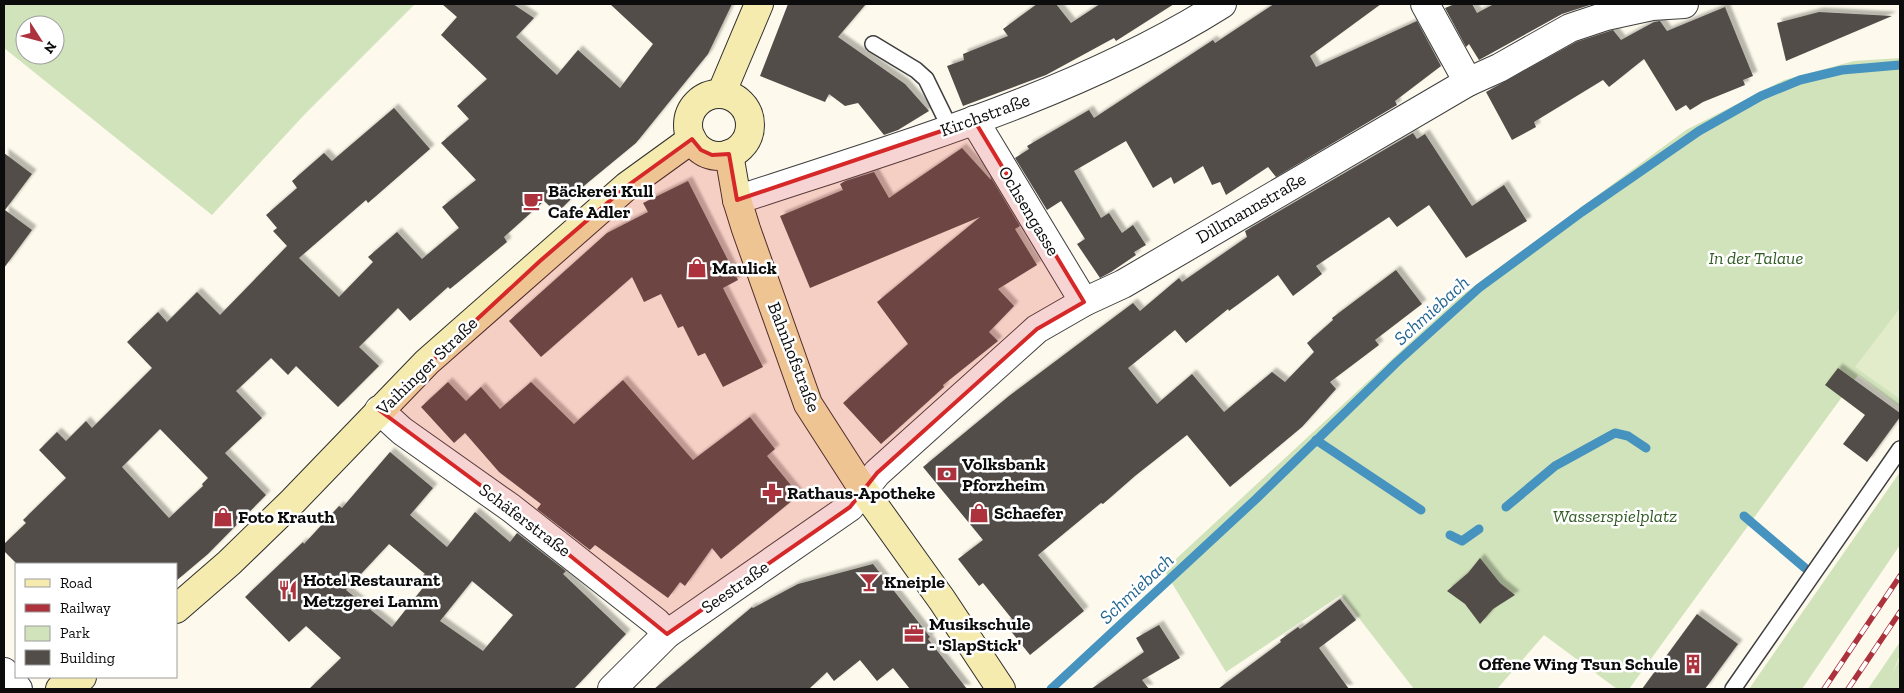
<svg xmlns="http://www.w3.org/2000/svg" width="1904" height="693" font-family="'Zilla Slab',serif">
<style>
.green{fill:#d1e3ba;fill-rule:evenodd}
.pitch{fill:#e2eccb}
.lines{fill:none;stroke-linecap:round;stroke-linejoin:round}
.stream{stroke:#4593be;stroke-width:9}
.building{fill:#534d49;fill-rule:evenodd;filter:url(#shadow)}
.lane-casing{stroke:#3f3f3f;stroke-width:18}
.street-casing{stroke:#3f3f3f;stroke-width:30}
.secondary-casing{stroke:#2e2e2e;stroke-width:30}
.lane{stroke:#fff;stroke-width:15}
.street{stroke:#fff;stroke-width:28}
.secondary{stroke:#f6ebae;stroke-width:28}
.rail-casing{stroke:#ac333e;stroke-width:5.5}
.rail{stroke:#fff;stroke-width:4;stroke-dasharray:11;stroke-linecap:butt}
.marked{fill:#d62828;fill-opacity:0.2;stroke:#d62828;stroke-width:4;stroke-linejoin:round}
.labels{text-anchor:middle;stroke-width:5;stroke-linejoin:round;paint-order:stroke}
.street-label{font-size:18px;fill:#0c0c0c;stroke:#fff}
.poi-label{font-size:18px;font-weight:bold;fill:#0c0c0c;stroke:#fff;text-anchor:start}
.park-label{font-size:18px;font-style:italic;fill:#325c24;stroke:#fff}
.water-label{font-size:19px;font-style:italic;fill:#23658f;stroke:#fff}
</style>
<defs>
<filter id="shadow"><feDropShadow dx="4.5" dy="-4.5" stdDeviation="1" flood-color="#0004"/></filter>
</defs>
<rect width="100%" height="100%" fill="#fdf9ec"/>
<g class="green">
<path d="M 4,4 L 415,4 L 304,115 L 212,215 L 4,48 ZM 25,25 L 55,25 L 55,55 L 25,55 Z"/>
<polygon points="1900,58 1900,407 1858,375 1629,689 1617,689 1544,635 1497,689 1414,689 1341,595 1226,672 1164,570 1457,299 1686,130 1784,80 1854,61"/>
<polygon points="1900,472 1900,545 1802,689 1749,689"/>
<polygon points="1900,642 1900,656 1891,676 1900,658 1900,689 1868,689"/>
</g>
<polygon class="pitch" points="1900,308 1900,399 1855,367"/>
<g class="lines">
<g class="stream">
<polyline points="1316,440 1421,510"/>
<polyline points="1506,507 1555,466 1615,433 1628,436 1646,448"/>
<polyline points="1744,516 1805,568"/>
<polyline points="1450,535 1462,541 1479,529"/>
<polyline points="1051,689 1256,499 1397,362 1479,288 1582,212 1699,131 1761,96 1800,80 1842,70 1900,65"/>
</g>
</g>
<g class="building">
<path d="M 442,4 L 513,4 L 534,18 L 516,37 L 557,75 L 578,50 L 620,88 L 653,44 L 610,4 L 732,4 L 708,54 L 636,143 L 585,185 L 557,213 L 544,201 L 504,237 L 507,242 L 450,289 L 448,287 L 410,321 L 398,308 L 359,347 L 379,366 L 338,407 L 296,366 L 288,375 L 271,358 L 236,391 L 262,418 L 225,453 L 266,495 L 208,554 L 176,581 L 176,564 L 17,564 L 4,551 L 4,544 L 26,523 L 23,520 L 66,478 L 39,450 L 57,432 L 66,441 L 86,421 L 92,428 L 152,368 L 127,342 L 158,312 L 167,322 L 197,292 L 220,315 L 287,246 L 273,231 L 277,228 L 266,215 L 297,188 L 292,181 L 324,153 L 332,161 L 394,108 L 430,149 L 368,203 L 366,200 L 299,258 L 339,297 L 373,262 L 368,257 L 397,232 L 422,259 L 459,228 L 442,207 L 476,180 L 441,143 L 469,119 L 457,106 L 487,79 L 441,35 L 457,17 ZM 160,429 L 208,478 L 202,484 L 203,486 L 169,518 L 122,467 Z"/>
<polygon points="788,4 866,4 838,37 905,84 929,111 898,130 884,135 858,103 845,106 829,94 825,102 760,76"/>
<polygon points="1037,4 1056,4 1071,23 1100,4 1174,4 1116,41 1114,38 1046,75 963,106 947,66 964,60 963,54 1008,36 1003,29"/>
<polygon points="1274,4 1381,4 1310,56 1316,67 1417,21 1441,66 1395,101 1397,105 1276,177 1268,167 1226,195 1220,182 1212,185 1203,166 1174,184 1171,177 1153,188 1126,141 1074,171 1101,218 1109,213 1122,233 1133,225 1146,245 1134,252 1136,255 1111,272 1100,278 1077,244 1085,239 1061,201 1047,210 1015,158 1029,149 1027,146 1089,110 1094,118 1213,40 1215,43"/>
<polygon points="1455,4 1472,4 1477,13 1494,4 1593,4 1562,14 1479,60 1469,44 1466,47 1445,8"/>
<polygon points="1725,7 1753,76 1743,80 1745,85 1703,102 1690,110 1686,105 1676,111 1644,59 1609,87 1603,80 1534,122 1536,127 1512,140 1486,92 1576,42 1613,30 1621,40 1654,22 1660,21 1667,31"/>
<polygon points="1819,12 1892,16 1786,61 1777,23"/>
<polygon points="1413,133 1417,139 1425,134 1472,206 1504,185 1527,221 1466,258 1429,205 1397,227 1389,217 1316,266 1322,274 1293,296 1278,275 1229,311 1228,309 1186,343 1175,330 1128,368 1157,404 1192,374 1224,412 1272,372 1285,382 1314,352 1307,343 1333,320 1332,318 1396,270 1422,304 1375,340 1379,345 1330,382 1336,389 1302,427 1230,487 1187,435 1135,476 1103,504 1101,503 1038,555 1084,611 1030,655 1005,624 1012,619 983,583 979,586 958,559 983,540 923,467 1009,396 1133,303 1140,311 1179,278 1182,282 1247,237 1245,231"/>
<polygon points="962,148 991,180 990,176 1020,226 1015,229 1037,265 998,289 1014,306 989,332 998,341 943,385 944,387 881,444 843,403 908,344 877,302 980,217 810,288 780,216 843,190 840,184 845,181 874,172 889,198"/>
<polygon points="4,153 32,174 5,210 32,230 4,268"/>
<polygon points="688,181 738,280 723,288 763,367 723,387 705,353 698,356 683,326 678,328 661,294 644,302 632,277 541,357 509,321 607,233 648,212 643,203"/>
<polygon points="1838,368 1900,413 1900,417 1867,462 1843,444 1865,415 1825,385"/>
<polygon points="623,380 693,460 750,417 775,449 767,456 799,495 721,559 712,548 685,586 680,582 668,598 595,545 590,550 537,509 541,504 499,472 465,433 454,443 421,407 448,382 466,401 481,387 500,409 531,382 574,424"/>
<path d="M 390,452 L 433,488 L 410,515 L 447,547 L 475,512 L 510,542 L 517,533 L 566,571 L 563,574 L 626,634 L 574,689 L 309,689 L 341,658 L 306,626 L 289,642 L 245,597 L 303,542 L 304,544 L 339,506 L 342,508 ZM 389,544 L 425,574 L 423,575 L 429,580 L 392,627 L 346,590 ZM 472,581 L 513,615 L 483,651 L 440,621 Z"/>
<polygon points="1480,558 1500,583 1515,595 1493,609 1480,624 1465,604 1447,591 1468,573"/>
<polygon points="873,564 930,637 928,639 967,689 910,689 893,668 877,681 860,660 834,681 827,672 809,689 654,689 752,607 753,608 798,584"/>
<polygon points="1340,599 1356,620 1319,648 1349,689 1218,689 1281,642 1280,640 1298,627 1300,629"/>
<polygon points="1697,614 1738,644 1705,689 1642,689"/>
<polygon points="1159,625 1180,658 1142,680 1149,689 1091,689 1144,652 1136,638"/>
</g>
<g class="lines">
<defs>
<g id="lane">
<polyline points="873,44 916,70 926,79 950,128"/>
<polyline points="1733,689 1900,449"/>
</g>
<g id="street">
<polyline points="1425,4 1468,82"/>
<polyline points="974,120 1084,302"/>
<path d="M 737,200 C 899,146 1076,96 1222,4"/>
<polyline points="379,410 402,431 511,508 656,622 667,634"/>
<polyline points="4,672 18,689"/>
<polyline points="612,689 667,634 850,507 877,473 1037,329 1084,302 1123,284 1468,82 1499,68 1570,28 1606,16 1652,6 1684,4"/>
</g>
<g id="secondary">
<polyline points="721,94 759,4"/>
<circle cx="719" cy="125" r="31"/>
<polyline points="729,154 737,200 746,229 808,404 864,491 942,600 1001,689"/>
<polyline points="176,609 229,563 293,501 427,362 627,186 692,139"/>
<polyline points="60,689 82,677"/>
</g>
</defs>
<use href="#lane" class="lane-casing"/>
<use href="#street" class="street-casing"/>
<use href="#secondary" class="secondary-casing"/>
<use href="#lane" class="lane"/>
<use href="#street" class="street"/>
<use href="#secondary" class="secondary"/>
<defs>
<g id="rail">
<polyline points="1824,689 1900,576"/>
<polyline points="1848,689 1900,612"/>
</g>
</defs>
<use href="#rail" class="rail-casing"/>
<use href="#rail" class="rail"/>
</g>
<path class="marked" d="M 974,120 L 1084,302 L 1037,329 L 877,473 L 850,507 L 667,634 L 511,508 L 379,410 L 540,261 L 627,186 L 692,139 L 701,150 L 712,155 L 729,154 L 737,200 Z"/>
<defs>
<symbol id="cafe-bare" viewBox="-9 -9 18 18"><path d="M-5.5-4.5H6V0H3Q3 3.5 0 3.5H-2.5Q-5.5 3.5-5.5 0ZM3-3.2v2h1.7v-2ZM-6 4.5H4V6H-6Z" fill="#ac333e" stroke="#fff" stroke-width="2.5" paint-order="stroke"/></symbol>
<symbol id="shop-bare" viewBox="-9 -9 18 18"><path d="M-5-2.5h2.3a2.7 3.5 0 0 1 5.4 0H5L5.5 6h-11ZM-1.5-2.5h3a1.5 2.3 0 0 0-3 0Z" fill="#ac333e" stroke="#fff" stroke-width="2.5" paint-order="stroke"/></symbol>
<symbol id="bank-bare" viewBox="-9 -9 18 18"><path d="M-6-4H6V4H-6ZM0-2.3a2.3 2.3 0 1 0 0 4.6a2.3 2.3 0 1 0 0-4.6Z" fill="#ac333e" stroke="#fff" stroke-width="2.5" paint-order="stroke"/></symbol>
<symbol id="pharmacy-bare" viewBox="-9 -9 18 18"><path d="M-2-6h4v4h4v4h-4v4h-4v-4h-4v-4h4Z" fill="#ac333e" stroke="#fff" stroke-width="2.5" paint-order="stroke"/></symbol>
<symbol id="bar-bare" viewBox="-9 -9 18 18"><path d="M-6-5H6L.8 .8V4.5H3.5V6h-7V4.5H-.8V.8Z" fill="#ac333e" stroke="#fff" stroke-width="2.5" paint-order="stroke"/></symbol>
<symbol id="restaurant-bare" viewBox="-9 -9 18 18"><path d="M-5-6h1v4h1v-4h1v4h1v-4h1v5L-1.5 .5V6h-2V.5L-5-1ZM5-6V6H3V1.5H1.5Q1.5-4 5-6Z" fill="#ac333e" stroke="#fff" stroke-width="2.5" paint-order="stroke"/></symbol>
<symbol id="office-bare" viewBox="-9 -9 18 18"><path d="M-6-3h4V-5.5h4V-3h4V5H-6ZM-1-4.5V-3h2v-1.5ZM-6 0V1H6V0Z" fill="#ac333e" stroke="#fff" stroke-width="2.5" paint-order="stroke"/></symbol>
<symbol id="building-bare" viewBox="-9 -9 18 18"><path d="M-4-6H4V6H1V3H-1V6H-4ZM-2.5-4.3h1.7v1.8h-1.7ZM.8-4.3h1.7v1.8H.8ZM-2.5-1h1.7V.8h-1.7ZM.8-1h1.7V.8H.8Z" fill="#ac333e" stroke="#fff" stroke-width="2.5" paint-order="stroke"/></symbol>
</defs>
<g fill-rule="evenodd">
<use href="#cafe-bare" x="519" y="187" width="28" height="28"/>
<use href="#shop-bare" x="683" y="254" width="28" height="28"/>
<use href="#bank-bare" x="933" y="460" width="28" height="28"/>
<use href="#pharmacy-bare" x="758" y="479" width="28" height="28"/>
<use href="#shop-bare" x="965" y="499" width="28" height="28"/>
<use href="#shop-bare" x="209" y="503" width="28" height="28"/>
<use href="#bar-bare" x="855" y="568" width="28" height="28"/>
<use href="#restaurant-bare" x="274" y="576" width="28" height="28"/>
<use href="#office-bare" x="900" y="620" width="28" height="28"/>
<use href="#building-bare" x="1679" y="650" width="28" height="28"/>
</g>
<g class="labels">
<g class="street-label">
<text transform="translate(985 115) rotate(-20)" y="6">Kirchstraße</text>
<text transform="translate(1251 208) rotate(-30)" y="6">Dillmannstraße</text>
<text transform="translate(1029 211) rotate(59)" y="6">Ochsengasse</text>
<text transform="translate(794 357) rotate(69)" y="6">Bahnhofstraße</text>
<text transform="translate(427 366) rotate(-44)" y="6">Vaihinger Straße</text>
<text transform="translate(525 520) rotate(37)" y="6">Schäferstraße</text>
<text transform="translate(735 587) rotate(-35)" y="6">Seestraße</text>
</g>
<g class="poi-label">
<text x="548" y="197">Bäckerei Kull<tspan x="548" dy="21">Cafe Adler</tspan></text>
<text x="712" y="274">Maulick</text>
<text x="962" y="470">Volksbank<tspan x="962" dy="21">Pforzheim</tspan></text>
<text x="787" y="499">Rathaus-Apotheke</text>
<text x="994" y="519">Schaefer</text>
<text x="238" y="523">Foto Krauth</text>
<text x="303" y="586">Hotel Restaurant<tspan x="303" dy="21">Metzgerei Lamm</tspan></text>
<text x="884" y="588">Kneiple</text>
<text x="929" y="630">Musikschule<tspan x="929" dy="21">- 'SlapStick'</tspan></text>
<text x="1678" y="670" text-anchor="end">Offene Wing Tsun Schule</text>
</g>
<g class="park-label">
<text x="1756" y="264">In der Talaue</text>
<text x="1615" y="522">Wasserspielplatz</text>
</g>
<g class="water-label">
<text transform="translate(1431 310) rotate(-42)" y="7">Schmiebach</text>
<text transform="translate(1136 588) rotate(-43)" y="7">Schmiebach</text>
</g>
</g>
<rect width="1904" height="693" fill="none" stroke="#0c0c0c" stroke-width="10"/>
<rect x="15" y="563" width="162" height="115" fill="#ffffff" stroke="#9e9e9e"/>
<rect x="25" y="579" width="25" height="8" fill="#f6ebae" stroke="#9e9e9e"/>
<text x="60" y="588" font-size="15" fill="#0c0c0c">Road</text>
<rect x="25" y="604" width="25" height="8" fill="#ac333e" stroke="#9e9e9e"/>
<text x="60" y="613" font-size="15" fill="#0c0c0c">Railway</text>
<rect x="25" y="626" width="25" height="15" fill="#d1e3ba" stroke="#9e9e9e"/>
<text x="60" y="638" font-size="15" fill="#0c0c0c">Park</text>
<rect x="25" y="650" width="25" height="15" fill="#534d49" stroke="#9e9e9e"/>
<text x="60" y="663" font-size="15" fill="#0c0c0c">Building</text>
<g transform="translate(40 40) rotate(126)"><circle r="24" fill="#ffffff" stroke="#9e9e9e"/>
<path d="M0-4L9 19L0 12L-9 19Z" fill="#ac333e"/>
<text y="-8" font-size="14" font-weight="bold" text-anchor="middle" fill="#0c0c0c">N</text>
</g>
</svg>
